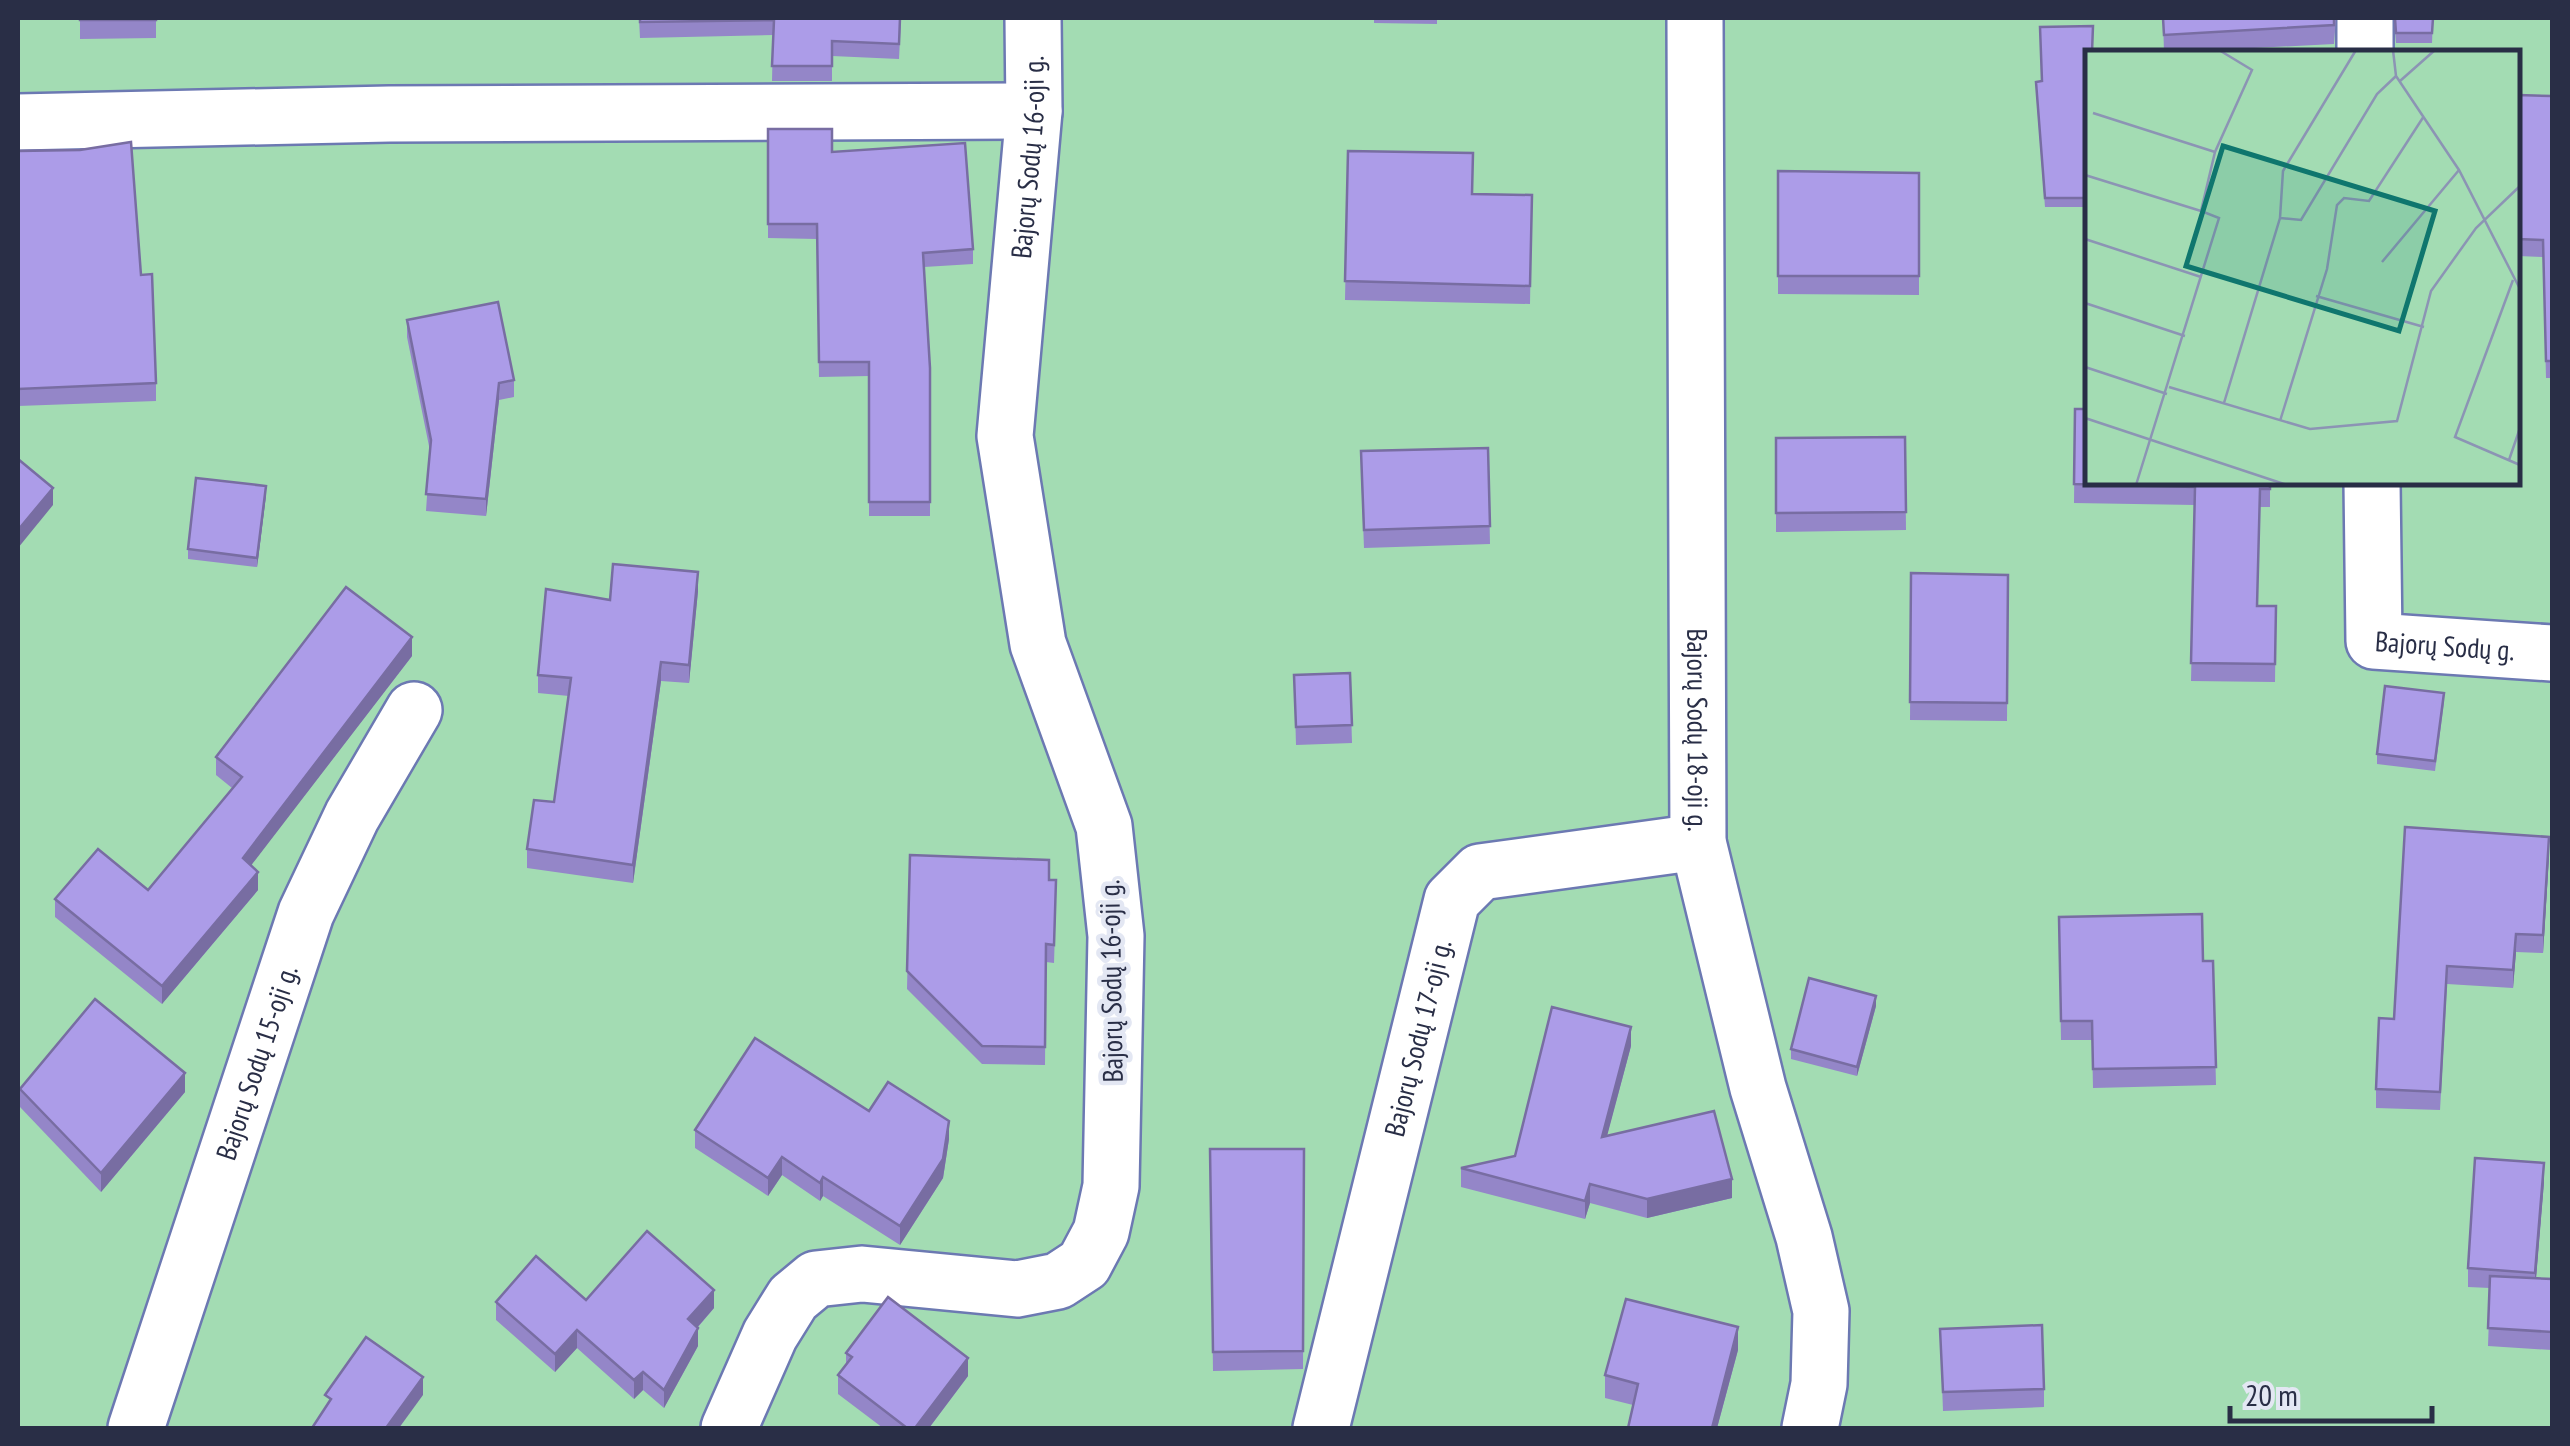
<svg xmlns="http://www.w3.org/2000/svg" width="2570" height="1446" font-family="'PT Sans Narrow',sans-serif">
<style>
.green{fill:#a3dcb3;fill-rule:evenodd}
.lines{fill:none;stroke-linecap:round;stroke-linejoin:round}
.minor-casing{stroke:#6c79b2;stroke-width:60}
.minor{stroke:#fff;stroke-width:55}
.wall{fill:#9486c8}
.shaded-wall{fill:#786da2}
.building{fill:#ac9ce8;stroke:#786da2;stroke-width:2.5}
.labels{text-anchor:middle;stroke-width:9;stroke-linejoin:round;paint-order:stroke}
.street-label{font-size:28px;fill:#292e46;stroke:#e3e7f3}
.inset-road{fill:none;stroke:#8c94b4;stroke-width:2.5}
.view{fill:#0f766e;fill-opacity:0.15;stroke:#0f766e;stroke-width:5}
.inset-edge{fill:none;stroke:#292e46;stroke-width:5}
</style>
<rect width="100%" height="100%" fill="#ced8fe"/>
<path class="green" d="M 18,18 L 2552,18 L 2552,1428 L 18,1428 ZM 2088,52 L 2518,52 L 2518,482 L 2088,482 Z"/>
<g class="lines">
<defs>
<g id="minor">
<path id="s1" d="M 1695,18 L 1698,842 L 1758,1088 L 1804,1237 L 1821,1311 L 1819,1384 L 1810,1428"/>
<polyline points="2365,18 2365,52"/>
<polyline points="18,122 389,114 1034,111"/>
<path id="s2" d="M 2372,482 L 2374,641 L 2552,653"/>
<path id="s3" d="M 136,1428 L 306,913 L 352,816 L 414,710"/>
<path id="s4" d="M 729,1428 L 770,1335 L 793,1298 L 816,1279 L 862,1274 L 1017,1289 L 1058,1281 L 1084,1264 L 1101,1232 L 1111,1186 L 1116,936 L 1104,826 L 1038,644 L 1005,436 L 1034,111 L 1033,18"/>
<path id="s5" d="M 1321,1428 L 1452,900 L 1480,872 L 1698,842"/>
</g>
</defs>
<use href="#minor" class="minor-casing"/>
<use href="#minor" class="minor"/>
</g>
<g class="wall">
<polygon points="80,18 156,18 156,38 80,39"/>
<polygon points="639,18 901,18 899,59 832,56 832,81 772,81 773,35 640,38"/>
<polygon points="1374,18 1437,18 1437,24 1374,23"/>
<polygon points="2163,18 2336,18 2334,44 2176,52 2164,52"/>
<polygon points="2394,18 2433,18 2432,43 2396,43"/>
<polygon points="2088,52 2088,207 2045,207 2036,91 2042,81"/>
<polygon points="2518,95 2552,96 2552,378 2546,378 2543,257 2518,256"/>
<polygon points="768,129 832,152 973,249 973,264 924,267 930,368 930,516 869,516 869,376 819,377 817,239 768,238"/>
<polygon points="18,151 141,275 156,383 156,401 18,406"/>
<polygon points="1348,151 1472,194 1532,195 1530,304 1345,300"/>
<polygon points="1778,171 1919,173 1919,295 1778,294"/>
<polygon points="407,320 514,380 514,397 499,400 486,516 426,511 430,451 407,337"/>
<polygon points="2075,409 2270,482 2270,507 2260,507 2257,606 2276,606 2275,682 2191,681 2195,505 2074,503"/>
<polygon points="1905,437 1906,530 1776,532 1776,438"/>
<polygon points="1488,448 1490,544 1364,548 1361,470"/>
<polygon points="266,495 257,567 188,559 188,549"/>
<polygon points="1911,573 2008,575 2007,721 1910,720"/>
<polygon points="698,591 689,683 661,681 633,883 527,868 527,849 554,802 569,696 538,693 538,675 610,600"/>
<polygon points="412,656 251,865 258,890 162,1004 55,917 55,899 148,890 232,788 216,775 216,757"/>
<polygon points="1350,673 1352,743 1296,745 1294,675"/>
<polygon points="2444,702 2435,771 2377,764 2377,754"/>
<polygon points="910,855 1056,898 1054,963 1046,962 1045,1065 982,1064 907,989"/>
<polygon points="2549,855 2543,953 2516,952 2513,988 2447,984 2440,1110 2376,1108 2376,1089 2394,1019"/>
<polygon points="2059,917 2203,961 2213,961 2216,1085 2093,1088 2092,1040 2061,1040"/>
<polygon points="1876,1006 1857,1076 1791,1059 1791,1049"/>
<polygon points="1631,1046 1607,1135 1732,1198 1647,1218 1590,1203 1585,1219 1461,1187 1461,1168 1515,1156"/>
<polygon points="20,1089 185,1092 101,1192 20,1107"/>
<polygon points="869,1111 949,1139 943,1178 900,1245 823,1196 820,1201 782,1175 768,1196 695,1148 695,1130"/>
<polygon points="1210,1149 1304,1149 1303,1369 1213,1371"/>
<polygon points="2544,1182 2536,1278 2552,1279 2552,1350 2488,1346 2490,1288 2468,1287 2468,1268"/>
<polygon points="586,1300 714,1308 698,1327 698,1346 664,1408 643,1390 634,1399 577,1348 555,1372 496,1320 496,1302"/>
<polygon points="1940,1329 2044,1389 2044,1407 1943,1411"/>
<polygon points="1738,1350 1717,1428 1628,1428 1633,1405 1605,1398 1605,1375"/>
<polygon points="846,1353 968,1376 929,1428 883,1428 838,1394 838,1375 846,1364"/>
</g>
<g class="shaded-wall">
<polygon points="499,383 499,400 486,516 486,499"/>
<polygon points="266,486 266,495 257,567 257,558"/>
<polygon points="53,488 53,505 18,548 18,530"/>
<polygon points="698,572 698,591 689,683 689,665"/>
<polygon points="412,637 412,656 243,876 243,858"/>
<polygon points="661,662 661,681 633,883 633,865"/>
<polygon points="2549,837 2549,855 2543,953 2543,935"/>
<polygon points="258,872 258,890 162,1004 162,986"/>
<polygon points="2516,934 2516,952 2513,988 2513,970"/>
<polygon points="1876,996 1876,1006 1857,1076 1857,1067"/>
<polygon points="1631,1027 1631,1046 1602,1155 1602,1137"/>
<polygon points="185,1073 185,1092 101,1192 101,1173"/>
<polygon points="949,1121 949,1139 943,1178 900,1245 900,1226"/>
<polygon points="782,1157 782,1175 768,1196 768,1178"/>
<polygon points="2544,1163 2544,1182 2535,1291 2535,1273"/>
<polygon points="823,1177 823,1196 820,1201 820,1183"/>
<polygon points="1732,1179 1732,1198 1647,1218 1647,1199"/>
<polygon points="1590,1184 1590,1203 1585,1219 1585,1201"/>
<polygon points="714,1290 714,1308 688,1338 688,1319"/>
<polygon points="1738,1327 1738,1350 1717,1428 1712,1428"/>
<polygon points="698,1328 698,1346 664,1408 664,1390"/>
<polygon points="577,1330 577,1348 555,1372 555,1354"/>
<polygon points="968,1358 968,1376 929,1428 915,1428"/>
<polygon points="643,1372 643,1390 634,1399 634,1380"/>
<polygon points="423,1377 423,1395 399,1428 386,1428"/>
</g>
<g class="building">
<rect x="80" y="18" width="76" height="2"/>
<polygon points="640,18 900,18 899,44 832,41 832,66 772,66 774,20 640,22"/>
<polygon points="2163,18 2334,18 2334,25 2164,35"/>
<polygon points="2395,18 2433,18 2432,33 2396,33"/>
<polygon points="2093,26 2092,52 2088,52 2088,198 2045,198 2036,82 2042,81 2040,27"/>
<polygon points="2518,95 2552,96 2552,361 2546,361 2543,240 2518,239"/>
<polygon points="768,129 832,129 832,152 965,143 973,249 923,253 930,368 930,502 869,502 869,362 819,362 817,224 768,224"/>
<polygon points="131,142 141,275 152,274 156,383 18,389 18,151 80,150"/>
<polygon points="1348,151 1473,153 1472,194 1532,195 1530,286 1345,281"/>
<polygon points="1778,171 1919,173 1919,276 1778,276"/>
<polygon points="498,302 514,380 499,383 486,499 426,494 431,440 407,320"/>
<polygon points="2075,409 2088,409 2088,482 2270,482 2270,489 2260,489 2257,606 2276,606 2275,664 2191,663 2195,487 2074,484"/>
<polygon points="1905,437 1906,512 1776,513 1776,438"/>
<polygon points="1488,448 1490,526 1364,530 1361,451"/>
<polygon points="18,459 53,488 18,530"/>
<polygon points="196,478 266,486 257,558 188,549"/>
<polygon points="613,564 698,572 689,665 661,662 633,865 527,849 534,800 554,802 571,678 538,675 546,589 610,600"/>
<polygon points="1911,573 2008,575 2007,703 1910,702"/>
<polygon points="346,587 412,637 243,858 258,872 162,986 55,899 98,849 148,890 242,777 216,757"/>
<polygon points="1350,673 1352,725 1296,727 1294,675"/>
<polygon points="2385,686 2444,693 2435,761 2377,754"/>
<polygon points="2405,827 2549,837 2543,935 2516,934 2513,970 2447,966 2440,1092 2376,1089 2379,1018 2394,1019"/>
<polygon points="910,855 1049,860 1049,880 1056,880 1054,945 1046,944 1045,1047 982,1046 907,971"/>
<polygon points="2202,914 2203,961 2213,961 2216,1067 2093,1069 2092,1021 2061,1021 2059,917"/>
<polygon points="1809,978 1876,996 1857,1067 1791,1049"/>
<polygon points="95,999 185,1073 101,1173 20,1089"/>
<polygon points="1552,1007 1631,1027 1602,1137 1714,1111 1732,1179 1647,1199 1590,1184 1585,1201 1461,1168 1515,1156"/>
<polygon points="755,1038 869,1111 888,1082 949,1121 943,1159 900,1226 823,1177 820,1183 782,1157 768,1178 695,1130"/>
<polygon points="1210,1149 1304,1149 1303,1351 1213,1352"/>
<polygon points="2475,1158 2544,1163 2535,1273 2468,1268"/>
<polygon points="647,1231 714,1290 688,1319 698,1328 664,1390 643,1372 634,1380 577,1330 555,1354 496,1302 536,1256 586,1300"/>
<polygon points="2490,1276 2552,1279 2552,1332 2488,1328"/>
<polygon points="888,1297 968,1358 915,1428 907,1428 838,1375 852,1357 846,1353"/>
<polygon points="1626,1299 1738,1327 1712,1428 1628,1428 1638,1384 1605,1375"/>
<polygon points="2042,1325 2044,1389 1943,1392 1940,1329"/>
<polygon points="366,1337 423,1377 386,1428 312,1428 331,1399 325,1395"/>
</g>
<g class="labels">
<g class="street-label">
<text dy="10" stroke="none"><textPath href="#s4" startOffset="1578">Bajorų Sodų 16-oji g.</textPath></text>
<text dy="10" stroke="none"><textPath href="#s2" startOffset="230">Bajorų Sodų g.</textPath></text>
<text dy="10" stroke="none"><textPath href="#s1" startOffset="712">Bajorų Sodų 18-oji g.</textPath></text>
<text transform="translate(1111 981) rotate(-91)" y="10">Bajorų Sodų 16-oji g.</text>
<text dy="10" stroke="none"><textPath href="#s5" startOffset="402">Bajorų Sodų 17-oji g.</textPath></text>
<text dy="10" stroke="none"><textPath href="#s3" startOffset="385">Bajorų Sodų 15-oji g.</textPath></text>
</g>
</g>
<g transform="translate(2085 50)">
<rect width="435" height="435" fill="#ced8fe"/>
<path d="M 0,0 L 435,0 L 435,435 L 0,435 Z" fill="#a3dcb3"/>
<path class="inset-road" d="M 308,0 L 311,26 L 374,120 L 435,239M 315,31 L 350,0M 8,63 L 130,102M 0,125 L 116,161M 195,168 L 216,170 L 292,44 L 311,26M 0,189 L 116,227M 297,212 L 374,120M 428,230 L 370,387 L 435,415M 231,246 L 339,277M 0,253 L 100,286M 0,317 L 82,344M 84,337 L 225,379 L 312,371 L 346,241 L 391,178 L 435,136M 139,353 L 195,168 L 198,121 L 271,0M 0,368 L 202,435M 195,371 L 242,219 L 252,155 L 259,148 L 284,151 L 339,66M 424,410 L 435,378M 51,435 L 134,168 L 116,161 L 130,102 L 167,20 L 134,0"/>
<path class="view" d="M 138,96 L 350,161 L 314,281 L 101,216 Z"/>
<rect width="435" height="435" class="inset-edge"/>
</g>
<rect width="2570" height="1446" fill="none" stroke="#292e46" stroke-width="40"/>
<path d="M2230 1406v15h202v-15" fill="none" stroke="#292e46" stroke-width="5"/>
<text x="2245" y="1406" font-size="30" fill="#292e46" stroke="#e3e7f3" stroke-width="8" paint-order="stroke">20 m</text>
</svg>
